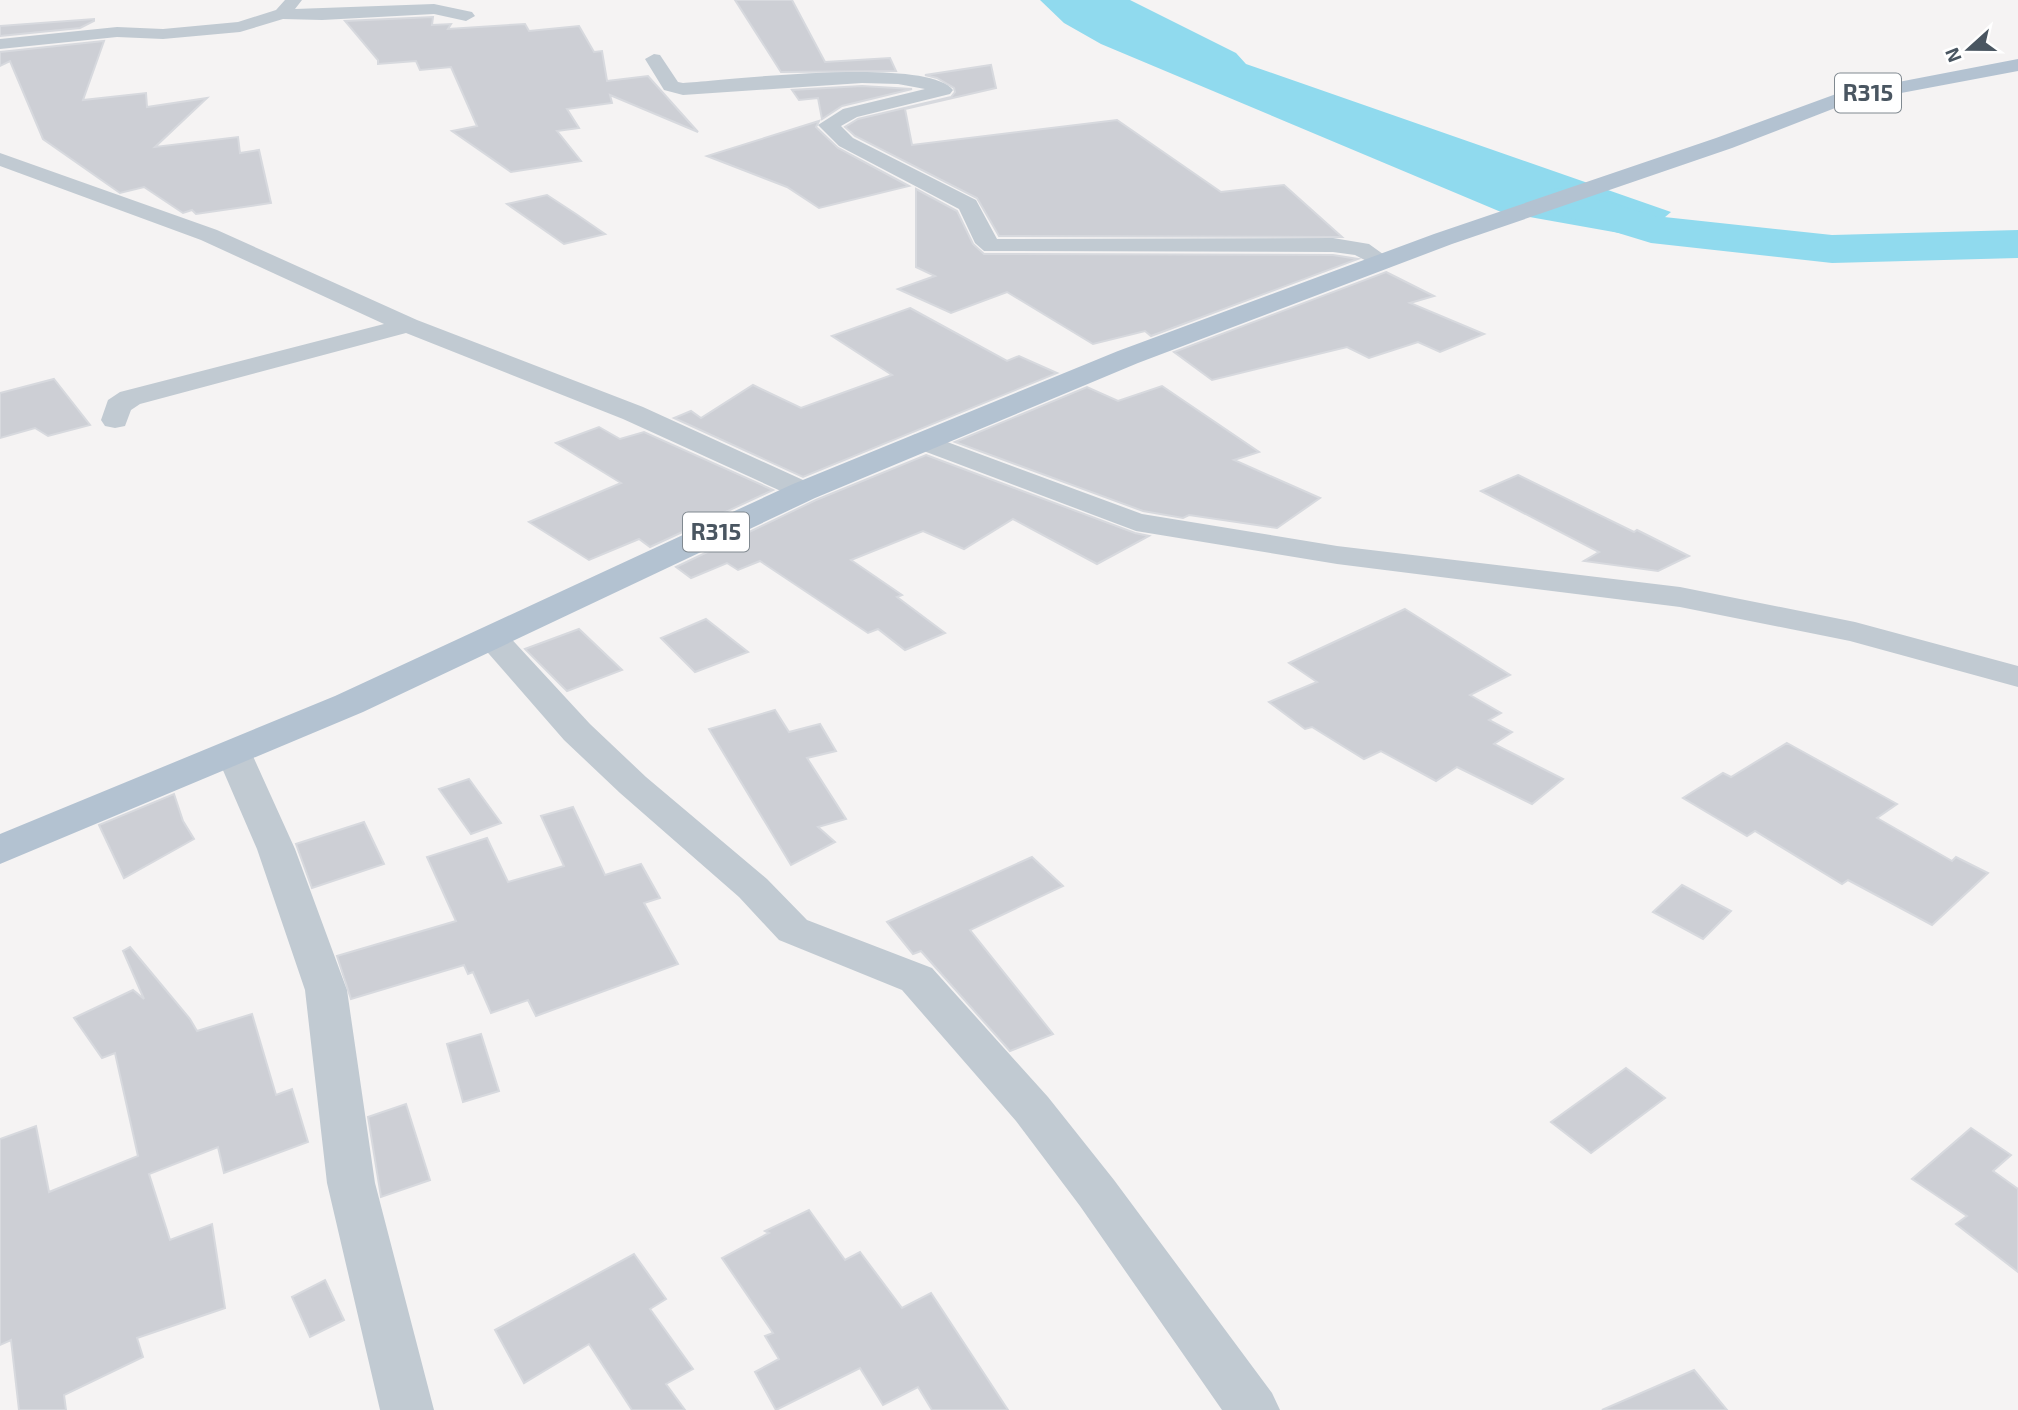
<svg xmlns="http://www.w3.org/2000/svg" width="2018" height="1410" font-family="'Exo 2',sans-serif">
<style>
.water{fill:#90daee}
.lines{fill:none;stroke-linecap:round;stroke-linejoin:round}
.river{fill:#90daee;fill-rule:evenodd}
.building{fill:#cdcfd5;stroke:#d7d9de;stroke-width:2}
.street{fill:#c1cad2;fill-rule:evenodd}
.primary{fill:#b3c2d1;fill-rule:evenodd}
.labels{text-anchor:middle;stroke-width:5;stroke-linejoin:round;paint-order:stroke}
.shield{fill:#fff;stroke:#808990;stroke-width:2}
.shield-label{font-size:23px;font-weight:bold;fill:#4a5661}
</style>
<rect width="100%" height="100%" fill="#f5f3f3"/>
<polygon class="water" points="1040,0 1130,0 1236,53 1246,64 1671,212 1651,229 1636,236 1501,212 1101,44 1064,23"/>
<g class="lines">
<polygon class="river" points="1558,188 1655,216 1832,235 2018,230 2018,258 1832,263 1651,243 1543,210 1536,201 1543,192"/>
</g>
<g class="building">
<polygon points="735,0 792,0 825,62 890,58 896,71 781,72"/>
<polygon points="433,17 432,25 451,24 448,29 525,24 529,31 579,26 594,52 602,51 607,81 648,76 698,132 610,95 612,103 567,109 579,128 557,131 581,161 511,172 452,131 477,126 451,67 420,70 416,61 378,64 378,60 345,21"/>
<polygon points="94,19 94,21 80,28 0,36 0,26"/>
<polygon points="104,41 83,100 146,93 147,107 207,98 155,147 238,137 240,153 259,150 271,203 196,214 192,210 183,213 144,187 120,193 43,139 10,61 0,66 0,52"/>
<polygon points="991,65 996,88 905,109 912,145 1117,120 1221,192 1284,185 1342,237 999,236 977,198 855,136 845,127 858,119 951,97 955,92 954,88 937,78 925,75"/>
<polygon points="862,86 912,89 842,106 822,119 818,98 799,100 792,90"/>
<polygon points="819,121 816,127 838,148 909,186 819,208 787,187 707,156"/>
<polygon points="916,189 957,211 973,244 984,254 1333,255 1358,259 1151,336 1145,331 1093,344 1007,292 951,313 898,289 935,276 916,267"/>
<polygon points="547,195 576,214 605,234 564,244 507,204"/>
<polygon points="1386,272 1434,296 1410,303 1484,334 1440,352 1418,342 1369,358 1347,347 1212,380 1174,352"/>
<polygon points="910,308 1007,361 1019,356 1057,373 803,477 674,418 691,411 701,418 753,385 801,408 892,375 832,336"/>
<polygon points="54,379 90,425 48,436 35,428 0,438 0,393"/>
<polygon points="1162,386 1259,452 1234,460 1320,498 1277,528 1189,515 1183,518 1143,511 955,442 1087,387 1118,401"/>
<polygon points="599,427 620,439 644,432 773,490 650,547 639,539 589,560 529,522 621,483 556,443"/>
<polygon points="926,455 1135,533 1149,536 1097,564 1013,519 964,549 923,531 851,560 902,595 897,597 945,633 905,650 878,629 868,633 760,561 738,570 727,563 691,578 676,567 816,500"/>
<polygon points="1518,475 1634,532 1637,530 1689,556 1658,571 1584,561 1599,552 1481,491"/>
<polygon points="1405,609 1510,675 1470,695 1501,713 1489,720 1512,732 1494,744 1563,779 1532,804 1457,767 1436,781 1381,751 1364,759 1312,727 1305,729 1269,702 1317,682 1289,663"/>
<polygon points="706,619 748,652 695,672 661,638"/>
<polygon points="579,629 622,670 567,691 525,649"/>
<polygon points="775,710 789,732 820,724 836,751 807,758 846,819 818,827 835,842 791,865 709,729"/>
<polygon points="1787,743 1897,804 1877,818 1952,861 1956,857 1988,873 1932,925 1848,880 1842,884 1755,831 1747,836 1683,798 1723,773 1731,777"/>
<polygon points="469,779 501,823 471,834 439,789"/>
<polygon points="174,794 183,821 194,839 124,878 99,825"/>
<polygon points="573,807 605,875 641,864 660,898 644,903 678,964 536,1016 528,1000 491,1013 473,972 468,974 464,965 351,999 337,956 456,921 427,857 487,838 508,882 564,866 541,816"/>
<polygon points="364,822 384,864 312,888 296,844"/>
<polygon points="1032,857 1063,886 970,930 1053,1034 1010,1051 921,951 913,954 887,922"/>
<polygon points="1682,885 1731,911 1703,939 1653,912"/>
<polygon points="130,947 190,1019 197,1031 252,1014 276,1095 292,1089 308,1142 224,1173 218,1147 149,1174 170,1240 212,1224 225,1308 137,1338 143,1357 64,1395 66,1410 19,1410 11,1340 0,1345 0,1139 36,1126 49,1192 138,1156 115,1053 102,1058 74,1018 133,990 144,999 123,951"/>
<polygon points="481,1034 499,1091 463,1102 447,1044"/>
<polygon points="1626,1068 1665,1098 1591,1153 1551,1122"/>
<polygon points="406,1104 430,1180 381,1197 368,1117"/>
<polygon points="1971,1128 2011,1155 1993,1171 2018,1189 2018,1272 1956,1224 1967,1216 1912,1179"/>
<polygon points="809,1210 845,1260 860,1252 902,1308 931,1293 1008,1410 932,1410 918,1387 883,1405 860,1368 776,1410 755,1372 779,1359 765,1336 773,1333 722,1258 769,1233 765,1231"/>
<polygon points="634,1254 666,1299 650,1309 693,1369 666,1384 685,1410 632,1410 589,1344 524,1383 495,1330"/>
<polygon points="325,1280 344,1320 310,1337 292,1297"/>
<polygon points="1694,1370 1727,1410 1602,1410"/>
</g>
<g class="lines">
<g class="street">
<polygon points="285,0 302,0 295,9 434,4 472,12 475,16 466,21 434,14 322,20 283,19 240,32 163,39 117,37 0,49 0,39 117,27 163,29 238,22 276,10"/>
<path d="M 654,54 L 660,55 L 678,82 L 683,83 C 729,80 927,56 953,90 L 950,94 L 857,117 L 841,126 L 853,138 L 976,200 L 997,239 L 1333,238 L 1369,244 L 1394,262 L 1390,267 L 1382,269 L 1355,255 L 1333,252 L 984,251 L 975,243 L 959,209 L 839,146 L 818,125 L 843,109 L 925,89 L 898,84 L 862,83 L 683,95 L 664,90 L 645,59 Z"/>
<polygon points="0,153 217,230 417,320 643,407 814,485 819,491 814,497 804,500 794,497 623,419 406,333 140,404 131,410 125,426 115,428 105,426 101,420 108,400 120,392 384,324 201,240 0,166"/>
<polygon points="923,433 1142,514 1337,546 1680,587 1855,622 2018,666 2018,687 1850,641 1680,607 1337,564 1136,531 913,447 909,441 913,435"/>
<polygon points="492,628 504,631 590,724 646,777 767,879 807,920 932,968 1048,1097 1114,1180 1272,1393 1280,1410 1222,1410 1080,1206 1016,1121 902,990 779,940 739,897 620,793 564,740 475,638 480,631"/>
<polygon points="234,743 247,746 252,754 295,849 347,990 375,1183 434,1410 380,1410 327,1183 305,990 257,849 216,754 221,746"/>
</g>
<polygon class="primary" points="2018,59 2018,71 1848,103 1732,148 1452,244 1138,363 815,498 363,712 0,864 0,834 335,696 793,484 1118,351 1434,234 1716,138 1836,94"/>
</g>
<g class="labels">
<g class="shield">
<rect x="1835" y="73.5" width="66" height="39" rx="5"/>
<rect x="683" y="512.5" width="66" height="39" rx="5"/>
</g>
<g class="shield-label">
<text x="1868" y="101">R315</text>
<text x="716" y="540">R315</text>
</g>
</g>
<g transform="translate(1969 49) rotate(249)" stroke="#ffffff" stroke-width="5" paint-order="stroke">
<path d="M0-5L12 26L0 18L-12 26Z" fill="#4a5661"/>
<text y="-10" font-size="19" font-weight="bold" text-anchor="middle" fill="#4a5661">N</text>
</g>
</svg>
